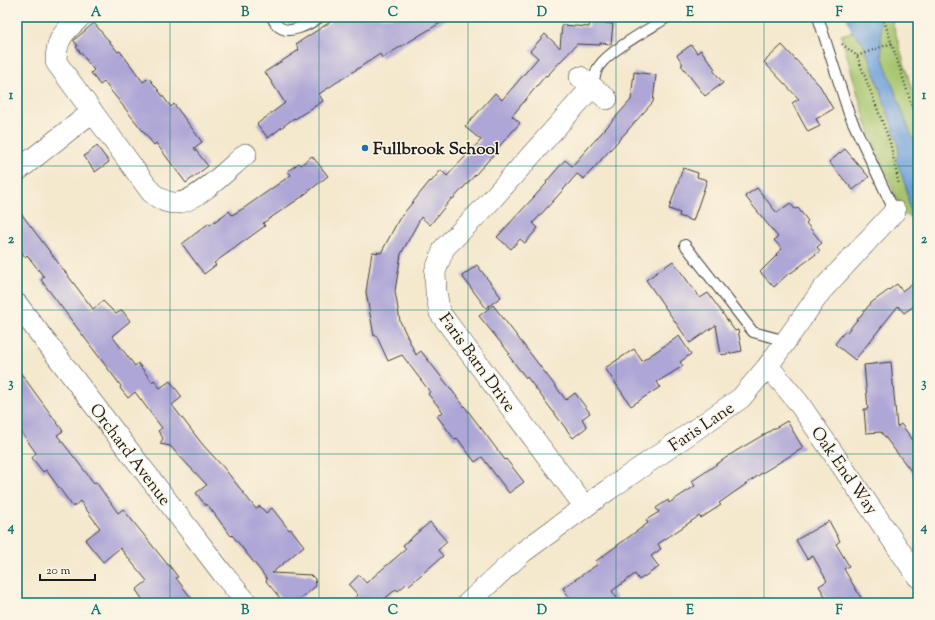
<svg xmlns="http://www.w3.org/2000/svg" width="935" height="620" font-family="'Sorts Mill Goudy',serif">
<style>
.green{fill:#a4c46c;stroke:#607044}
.water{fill:#70a0da;stroke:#465e7b}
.building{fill:#ada6d6}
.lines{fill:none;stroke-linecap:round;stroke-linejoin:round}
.lane-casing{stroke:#3c3b37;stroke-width:12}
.street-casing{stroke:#3c3b37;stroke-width:22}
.path{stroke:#3c3b37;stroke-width:2.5;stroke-dasharray:1 3;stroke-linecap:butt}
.lane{stroke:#fff;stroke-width:10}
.street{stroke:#fff;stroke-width:21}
.grid{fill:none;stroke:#0f766e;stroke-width:1;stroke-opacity:0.55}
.poi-dot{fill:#1f6fb2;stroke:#fcf5e5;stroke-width:1.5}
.labels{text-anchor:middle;stroke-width:3;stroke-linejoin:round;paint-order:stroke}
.poi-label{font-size:17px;font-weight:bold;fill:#1c1c1c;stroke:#fcf5e5;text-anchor:start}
.street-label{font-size:17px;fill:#1c1c1c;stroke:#fcf5e5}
.neatline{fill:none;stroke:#0f766e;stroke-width:1.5}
.grid-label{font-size:13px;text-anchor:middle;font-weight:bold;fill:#0f766e}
</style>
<rect width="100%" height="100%" fill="#fcf5e5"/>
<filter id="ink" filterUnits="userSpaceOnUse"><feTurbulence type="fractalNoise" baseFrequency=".025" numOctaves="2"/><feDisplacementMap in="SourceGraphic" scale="8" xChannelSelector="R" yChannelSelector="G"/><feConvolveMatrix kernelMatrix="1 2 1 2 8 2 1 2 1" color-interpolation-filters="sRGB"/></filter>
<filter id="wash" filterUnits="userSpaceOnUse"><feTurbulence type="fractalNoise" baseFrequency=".012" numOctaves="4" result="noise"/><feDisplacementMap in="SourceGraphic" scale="16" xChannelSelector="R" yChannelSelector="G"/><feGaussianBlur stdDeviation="0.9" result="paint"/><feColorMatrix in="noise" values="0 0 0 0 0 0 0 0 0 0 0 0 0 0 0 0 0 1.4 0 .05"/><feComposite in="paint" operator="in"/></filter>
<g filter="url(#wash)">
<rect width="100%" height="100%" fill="#f4e8cd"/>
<g class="green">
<polygon points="880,17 891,17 918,111 918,147 911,135 882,56"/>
<polygon points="852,32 862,41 870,60 897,139 899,153 896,159 906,187 911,217 903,214 866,123 841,35"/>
</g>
<polygon class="water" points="847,17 880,17 882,56 911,135 918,147 918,233 911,217 906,187 896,159 899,153 897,139 870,60 862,41 852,32"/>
<g id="blocks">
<g class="building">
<polygon points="338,17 450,17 382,58 380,54 319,94 323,101 295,119 294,118 268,138 257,124 285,103 265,72 299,50 296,44"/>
<polygon points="590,21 613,24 611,44 600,43 600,45 577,44 547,76 546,75 512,116 520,123 496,150 497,151 453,199 452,198 430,225 421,217 401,254 395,291 400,321 416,355 421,351 468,411 505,460 506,459 524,482 509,493 482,457 475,462 457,438 455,440 437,416 443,412 428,394 430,392 402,355 388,361 376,335 374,336 366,292 372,252 381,253 399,219 430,181 431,182 441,170 447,176 481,140 465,127 495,93 502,100 538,58 530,51 545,34 560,48 562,25 589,27"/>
<polygon points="94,23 118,52 120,51 143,82 149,78 171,107 174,104 202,142 194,148 208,166 186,183 156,143 154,145 104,82 100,85 91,73 94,70 76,47 78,46 74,41 74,40"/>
<polygon points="691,45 697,53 701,50 715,69 713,70 723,83 705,96 681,65 683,64 677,55"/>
<polygon points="782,45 820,86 833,109 816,119 820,126 808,132 792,103 799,99 764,62"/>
<polygon points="634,72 656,75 653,102 584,179 577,174 555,199 533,223 538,228 525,243 520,239 511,249 497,237 547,183 546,182 565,160 572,166 631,100"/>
<polygon points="97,146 109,162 95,172 84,156"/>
<polygon points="845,149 869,177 853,190 829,162"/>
<polygon points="312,156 328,176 300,198 263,223 265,226 214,263 216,265 204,274 182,244 209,223 210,225 229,211 232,215 244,208 291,175 288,171 299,163 301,165"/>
<polygon points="683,168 698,173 697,177 707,180 693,221 679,216 680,213 669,209"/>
<polygon points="757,188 777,213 790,203 795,209 798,208 808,221 806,223 822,243 817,247 820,251 791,273 790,272 774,287 760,272 777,255 776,254 782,249 774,240 778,237 745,196"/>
<polygon points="17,208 93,309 103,301 116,314 122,310 130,321 112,336 135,366 138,363 152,382 154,380 160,388 170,381 182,397 172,405 203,445 224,468 256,509 260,506 266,513 272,508 289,530 291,529 304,546 272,573 311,575 315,579 316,586 295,603 284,603 266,581 267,579 232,535 231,536 207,504 206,506 196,493 207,485 170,446 160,444 163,438 158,431 162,428 135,392 128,398 120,388 121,386 41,280 44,277 27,255 25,257 17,246"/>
<polygon points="673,261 700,298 708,293 735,331 738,330 742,351 721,355 716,325 690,343 646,280"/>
<polygon points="477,265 501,297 486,308 462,276"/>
<polygon points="918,279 918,303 904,313 898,306 855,360 835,344 845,331 847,332 871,303 897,284 902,291"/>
<polygon points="493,305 566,400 575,393 590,413 582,419 587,427 573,438 527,377 526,378 508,355 510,354 479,316"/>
<polygon points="679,336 691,354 680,362 683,366 657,382 660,387 631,406 605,368 634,349 642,361"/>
<polygon points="891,362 897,427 901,424 918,447 918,480 881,432 866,433 864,409 868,409 864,365"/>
<polygon points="17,368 63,431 57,435 94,483 96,482 118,513 123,509 168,565 169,565 178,577 176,578 195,603 145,603 136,590 147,581 120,548 103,562 85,540 100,528 80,501 73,507 46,470 43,472 32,458 36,453 17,426"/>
<polygon points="787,421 803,448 762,473 719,503 721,505 701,518 699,516 658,544 661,549 651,556 659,567 639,580 635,574 612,591 620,603 573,603 563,588 598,564 596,561 648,523 646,520 659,512 656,508 668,500 669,503 695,486 692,481 736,451"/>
<polygon points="829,521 840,541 836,544 849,566 844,569 864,603 829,603 819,586 827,581 813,556 807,559 796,540"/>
<polygon points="430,522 447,542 438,550 443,556 408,586 406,584 398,591 396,589 380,603 350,603 358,595 349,585 359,575 366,583 406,549 403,545"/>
</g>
</g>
</g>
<g filter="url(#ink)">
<use href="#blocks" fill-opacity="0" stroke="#3c3b37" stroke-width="1"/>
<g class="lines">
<defs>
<g id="lane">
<path d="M 272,17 C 273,19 275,23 277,25 C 288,37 310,24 320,17"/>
<polyline points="818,17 849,114 892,206 895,211"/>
<path d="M 592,87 C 594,81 595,72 599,66 C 610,50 649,29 668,17"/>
<polyline points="685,245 753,332 786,341"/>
</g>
<g id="street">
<path d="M 80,17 C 63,33 56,39 56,62 L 151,192 C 158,198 165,203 175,203 C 195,204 230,167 246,154"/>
<polyline points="580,77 607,99"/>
<polyline points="17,171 92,112"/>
<polyline points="17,304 223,574 247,603"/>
<polyline points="768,366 798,402 918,577"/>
<polyline points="585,507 440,313 436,292 435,272 444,248 485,207 592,87"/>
<polyline points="468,603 523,552 608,490 741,398 768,366 822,290 895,211"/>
</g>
</defs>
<use href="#lane" class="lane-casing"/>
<use href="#street" class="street-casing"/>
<g class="path">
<polyline points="883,17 918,124"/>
<polyline points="842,44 857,56 890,142 899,185"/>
<polyline points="857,56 892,43"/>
</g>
<use href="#lane" class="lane"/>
<use href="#street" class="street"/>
</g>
</g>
<path class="grid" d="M 170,17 L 170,603M 319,17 L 319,603M 468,17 L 468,603M 616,17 L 616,603M 764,17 L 764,603M 17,166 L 918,166M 17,310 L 918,310M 17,454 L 918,454"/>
<circle class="poi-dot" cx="365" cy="148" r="4"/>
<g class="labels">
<g class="poi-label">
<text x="373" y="154">Fullbrook School</text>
</g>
<g class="street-label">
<text transform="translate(478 362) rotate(54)" y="6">Faris Barn Drive</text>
<text transform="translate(701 426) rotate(-34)" y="6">Faris Lane</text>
<text transform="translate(131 454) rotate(53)" y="6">Orchard Avenue</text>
<text transform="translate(845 470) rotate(55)" y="6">Oak End Way</text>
</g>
</g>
<rect width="935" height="620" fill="none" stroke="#fcf5e5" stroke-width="44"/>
<path d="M40 574v6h55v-6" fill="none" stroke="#1c1c1c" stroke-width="2"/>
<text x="46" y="574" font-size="12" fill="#1c1c1c" stroke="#fcf5e5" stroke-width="3" paint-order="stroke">20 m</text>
<rect x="22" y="22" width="891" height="576" class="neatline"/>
<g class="grid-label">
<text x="96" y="16">A</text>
<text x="245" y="16">B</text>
<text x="393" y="16">C</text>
<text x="542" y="16">D</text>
<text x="690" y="16">E</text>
<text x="839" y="16">F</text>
<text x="11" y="99">1</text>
<text x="924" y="99">1</text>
<text x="11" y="243">2</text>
<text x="924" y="243">2</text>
<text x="11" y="387">3</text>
<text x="924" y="387">3</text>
<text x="11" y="531">4</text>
<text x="924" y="531">4</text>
<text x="96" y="614">A</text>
<text x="245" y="614">B</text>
<text x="393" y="614">C</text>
<text x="542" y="614">D</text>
<text x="690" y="614">E</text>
<text x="839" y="614">F</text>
</g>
</svg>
